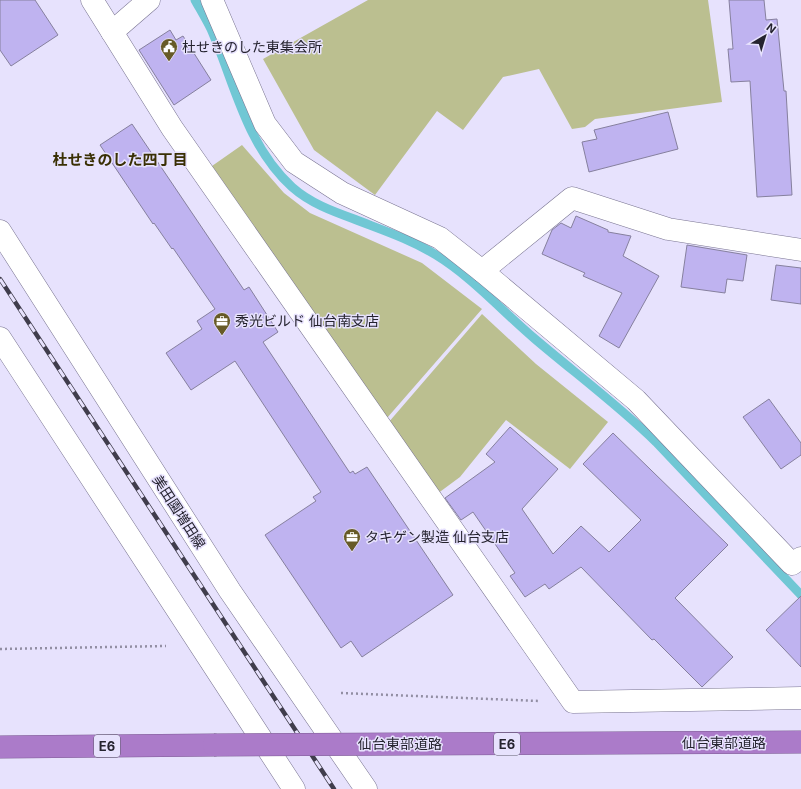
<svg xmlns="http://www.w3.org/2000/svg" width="801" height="789" font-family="Inter,'Noto Sans JP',sans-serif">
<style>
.green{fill:#bbbf90}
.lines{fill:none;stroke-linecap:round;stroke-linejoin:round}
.stream{stroke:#70c7d4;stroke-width:9}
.building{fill:#bfb3f0;stroke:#86809e}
.street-casing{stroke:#797491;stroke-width:23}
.secondary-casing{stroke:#797491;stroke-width:23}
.highway-casing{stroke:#7c5c93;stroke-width:23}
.path{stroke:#928ea3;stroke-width:2.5;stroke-dasharray:2 3;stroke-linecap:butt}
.street{stroke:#fff;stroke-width:22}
.secondary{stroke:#fff;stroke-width:22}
.highway{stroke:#ab7bc9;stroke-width:22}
.rail-casing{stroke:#403d4c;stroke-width:4.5}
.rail{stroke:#e7e2fd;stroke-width:3;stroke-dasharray:9;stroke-linecap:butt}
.highway-bridge-casing{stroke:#7c5c93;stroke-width:23;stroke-linecap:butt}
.highway-bridge{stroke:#ab7bc9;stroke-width:22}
.labels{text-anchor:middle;stroke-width:3;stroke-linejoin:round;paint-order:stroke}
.shield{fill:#e7e2fd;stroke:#5f5c6d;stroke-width:1}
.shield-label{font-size:13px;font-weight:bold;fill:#25232f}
.poi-label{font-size:14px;fill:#25232f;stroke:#e7e2fd;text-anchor:start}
.street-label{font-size:14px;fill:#25232f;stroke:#e7e2fd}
.neighbourhood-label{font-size:15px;font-weight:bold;fill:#3a3004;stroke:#e7e2fd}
</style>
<rect width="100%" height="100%" fill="#e7e2fd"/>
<g class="green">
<polygon points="368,0 708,0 722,102 595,119 585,127 572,129 539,69 503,77 463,130 437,111 375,195 314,150 263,59"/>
<polygon points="242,145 284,193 310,213 422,263 482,309 387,418 212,166"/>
<polygon points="482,314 536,364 608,422 570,469 506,420 460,477 437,494 388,423"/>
</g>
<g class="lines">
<path class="stream" d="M 195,0 C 200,9 206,19 211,29 C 235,84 246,145 292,187 C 310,203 332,211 354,219 C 382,230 410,239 436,255 C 472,277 502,311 535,339 C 575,373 618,405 656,442 L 801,595"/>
</g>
<g class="building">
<polygon points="0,0 35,0 58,35 11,66 0,50"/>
<polygon points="729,0 764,0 766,20 777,19 784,91 786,91 792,195 757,197 750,81 731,82 728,49 733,49"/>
<polygon points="170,30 176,40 183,36 211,80 174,105 139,50"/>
<polygon points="668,112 678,149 589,172 582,142 597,139 594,130"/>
<polygon points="132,124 244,290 249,287 278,332 263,342 350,473 353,471 355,474 367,467 453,595 362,657 351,641 341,648 265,535 316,501 313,497 321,492 235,361 191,390 166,353 202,329 197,321 215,309 173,248 172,249 154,223 153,224 100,145"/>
<polygon points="576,216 608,230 608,232 631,236 623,256 659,276 619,348 599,336 622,293 583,276 585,273 542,254 552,230 561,223 571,228"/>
<polygon points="687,245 747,255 743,281 727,279 725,293 681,287"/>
<polygon points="776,265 801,268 801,304 771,300"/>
<polygon points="769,399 801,443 801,455 781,469 743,417"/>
<polygon points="510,427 558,469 522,509 553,554 581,526 609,552 641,520 583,464 613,433 728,545 675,598 733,657 702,687 654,639 652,640 581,567 549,589 545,584 525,597 510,576 515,573 473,512 461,520 445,498 495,462 486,454"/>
<polygon points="801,596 801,667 766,630"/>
</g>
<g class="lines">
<defs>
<g id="street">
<polyline points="92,0 172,128 573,702 801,698"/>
<polyline points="212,0 265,124 294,162 342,193 440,238 482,271 636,400 792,564 801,558"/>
<polyline points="112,32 149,0"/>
<polyline points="482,271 572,198 668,229 801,250"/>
</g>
<g id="secondary">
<polyline points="0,231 230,591 366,789"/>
<polyline points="0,338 294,789"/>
</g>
<polyline id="highway" points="0,747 214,745"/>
</defs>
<use href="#street" class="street-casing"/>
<use href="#secondary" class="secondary-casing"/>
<use href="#highway" class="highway-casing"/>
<g class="path">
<polyline points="0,649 166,646"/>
<polyline points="341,693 539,701"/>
</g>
<use href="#street" class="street"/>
<use href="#secondary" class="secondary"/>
<use href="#highway" class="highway"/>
<defs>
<polyline id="rail" points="0,279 334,789"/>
</defs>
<use href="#rail" class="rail-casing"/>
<use href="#rail" class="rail"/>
<defs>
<polyline id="highway-bridge" points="214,745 801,742"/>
</defs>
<use href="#highway-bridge" class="highway-bridge-casing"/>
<use href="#highway-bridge" class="highway-bridge"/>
</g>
<defs>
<symbol id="civic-pin" viewBox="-11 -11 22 30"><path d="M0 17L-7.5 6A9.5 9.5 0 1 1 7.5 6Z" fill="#675a27" stroke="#e7e2fd"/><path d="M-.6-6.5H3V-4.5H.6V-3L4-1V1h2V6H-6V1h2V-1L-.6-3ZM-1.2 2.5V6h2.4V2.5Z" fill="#fff"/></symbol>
<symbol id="office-pin" viewBox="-11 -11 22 30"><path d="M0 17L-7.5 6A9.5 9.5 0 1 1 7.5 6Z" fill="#675a27" stroke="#e7e2fd"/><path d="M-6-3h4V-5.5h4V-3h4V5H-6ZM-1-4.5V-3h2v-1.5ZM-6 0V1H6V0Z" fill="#fff"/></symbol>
</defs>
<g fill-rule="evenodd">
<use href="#civic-pin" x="159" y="37" width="20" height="27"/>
<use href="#office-pin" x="212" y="311" width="20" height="27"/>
<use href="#office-pin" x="342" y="527" width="20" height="27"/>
</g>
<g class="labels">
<g class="shield">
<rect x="494" y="733" width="26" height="22" rx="3"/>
<rect x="94" y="735" width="26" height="22" rx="3"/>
</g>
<g class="shield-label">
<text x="507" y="749">E6</text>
<text x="107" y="751">E6</text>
</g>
<g class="poi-label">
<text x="182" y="52">杜せきのした東集会所</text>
<text x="235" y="326">秀光ビルド 仙台南支店</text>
<text x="365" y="542">タキゲン製造 仙台支店</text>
</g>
<g class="street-label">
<text transform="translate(179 512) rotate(57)" y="5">美田園増田線</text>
<text x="724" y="748">仙台東部道路</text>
<text x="400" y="749">仙台東部道路</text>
</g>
<g class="neighbourhood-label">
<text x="120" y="165">杜せきのした四丁目</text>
</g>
</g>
<g transform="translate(765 36) rotate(38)" stroke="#e7e2fd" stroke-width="3" paint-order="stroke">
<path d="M0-3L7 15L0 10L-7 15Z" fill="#25232f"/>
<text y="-6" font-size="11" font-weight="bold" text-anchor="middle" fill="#25232f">N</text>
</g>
</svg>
